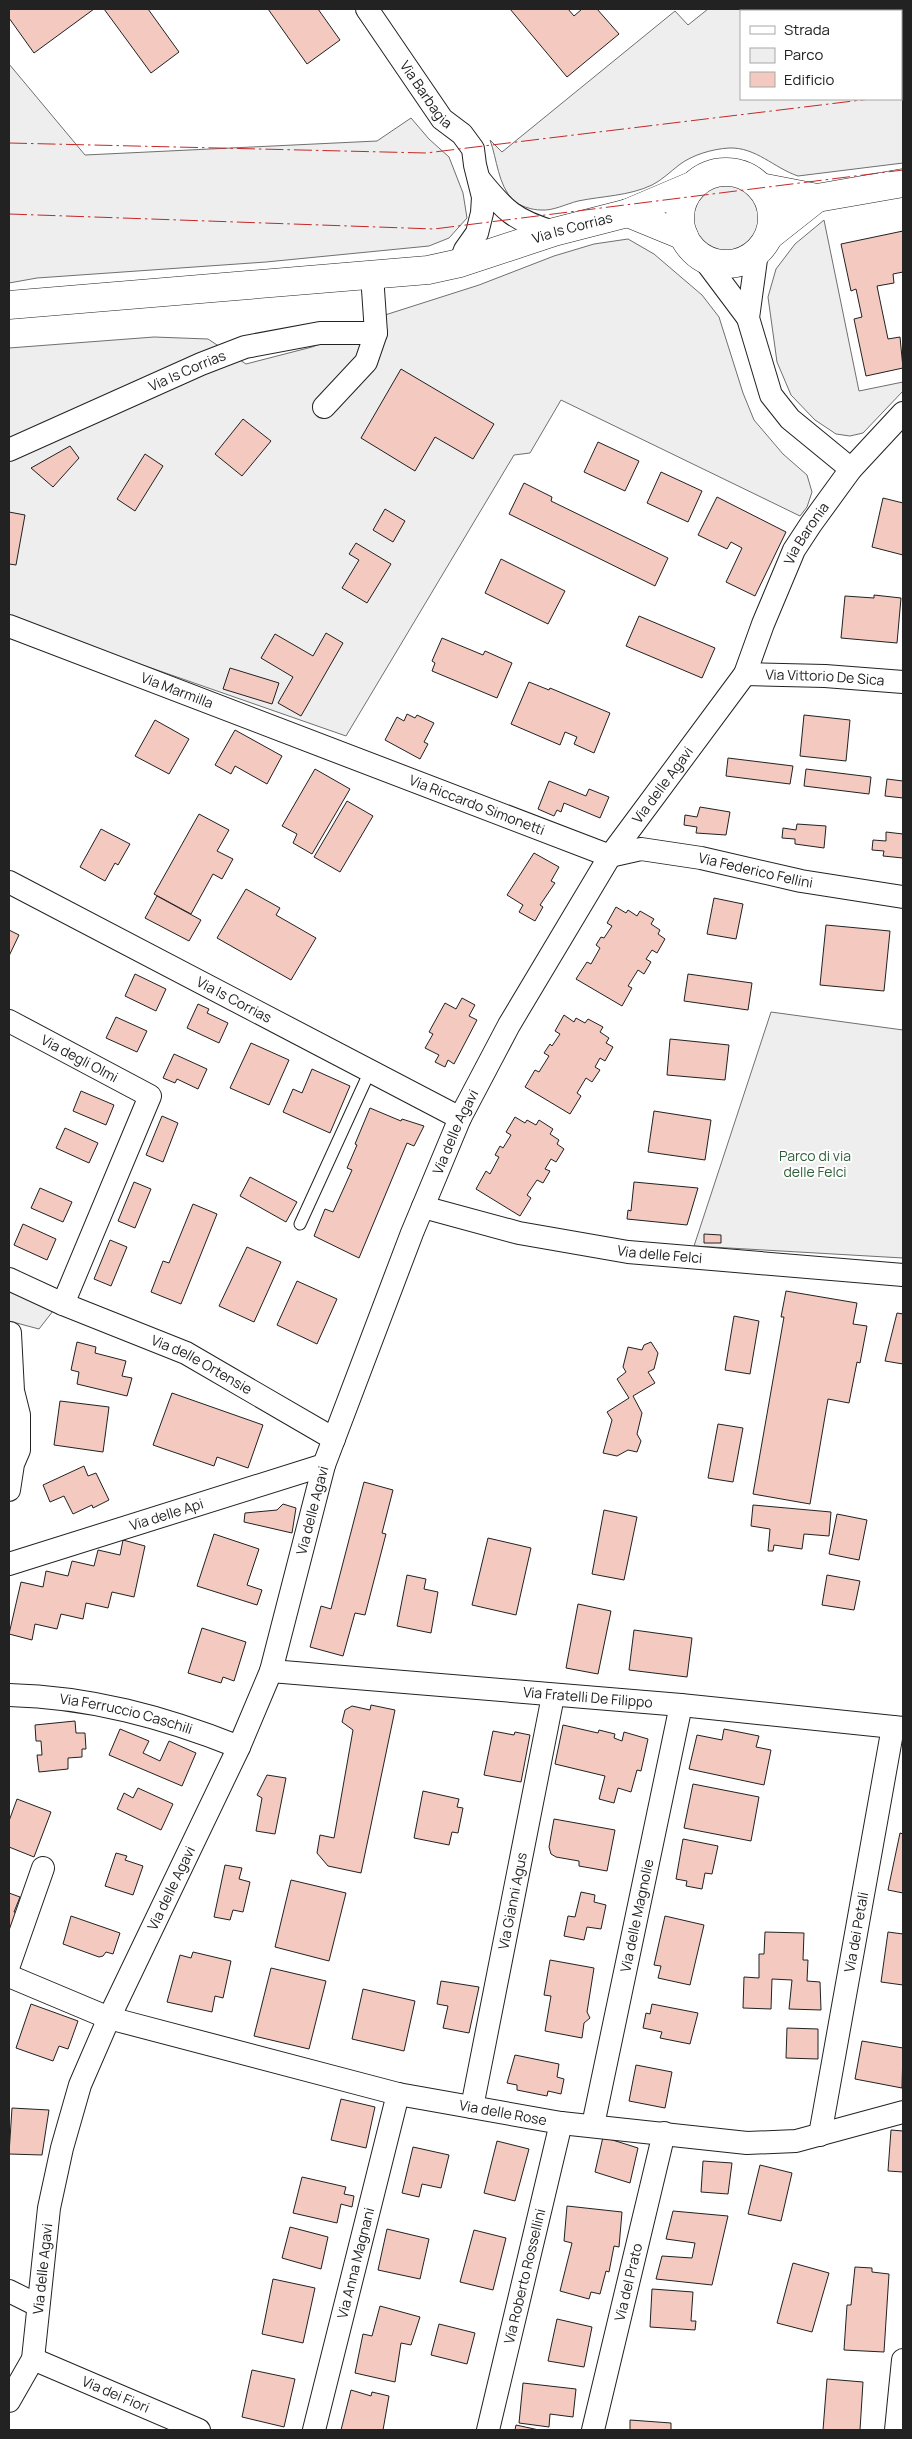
<svg xmlns="http://www.w3.org/2000/svg" width="912" height="2439" font-family="Manrope,sans-serif">
<style>
.green{fill:#eee;stroke:#6f6f6f;fill-rule:evenodd}
.building{fill:#f3c9c0;stroke:#222}
.lines{fill:none;stroke-linecap:round;stroke-linejoin:round}
.lane-casing{stroke:#222;stroke-width:13}
.street-casing{stroke:#222;stroke-width:24}
.secondary-casing{stroke:#222;stroke-width:29}
.lane{stroke:#fff;stroke-width:11}
.street{stroke:#fff;stroke-width:22}
.secondary{stroke:#fff;stroke-width:28}
.power{stroke:#c62828;stroke-width:1;stroke-dasharray:18 4 2.5 4;stroke-linecap:butt}
.labels{text-anchor:middle;stroke-width:4;stroke-linejoin:round;paint-order:stroke}
.street-label{font-size:14px;fill:#222;stroke:#fff}
.park-label{font-size:14px;fill:#2f5e38;stroke:#fff}
</style>
<rect width="100%" height="100%" fill="#fff"/>
<g class="green">
<path d="M 708,9 L 903,9 L 903,163 L 798,176 C 774,168 756,147 729,148 C 712,149 692,155 679,165 C 670,172 662,180 652,185 C 629,196 602,196 578,201 C 566,204 553,211 541,210 C 532,210 519,206 513,200 C 498,185 497,159 490,140 L 502,152 L 675,11 L 688,25 ZM 901,11 L 901,99 L 741,99 L 741,11 Z"/>
<polygon points="9,64 85,155 377,141 411,118 429,139 449,157 463,193 467,218 449,238 429,246 266,262 37,278 9,283"/>
<circle cx="726" cy="218" r="33"/>
<polygon points="824,220 859,391 903,382 903,391 863,433 850,436 836,434 815,420 791,395 777,362 768,297 776,269 795,244"/>
<polygon points="628,239 654,254 702,295 719,317 743,393 754,420 783,454 807,475 812,492 807,507 800,516 561,400 530,453 514,455 346,736 48,632 9,616 9,348 154,337 208,339 246,364 312,347 363,327 385,315 479,285 554,256 594,244"/>
<polygon points="771,1012 903,1030 903,1258 694,1246"/>
<polygon points="9,1290 53,1311 39,1329 9,1321"/>
</g>
<g class="building">
<polygon points="9,9 94,9 34,53 9,18"/>
<polygon points="104,9 148,9 179,52 151,73"/>
<polygon points="268,9 318,9 340,40 307,64"/>
<polygon points="510,9 568,9 574,16 582,9 597,9 619,34 567,77"/>
<polygon points="903,231 903,272 893,274 894,283 877,286 888,339 900,337 903,368 866,376 854,319 862,317 856,289 851,291 841,244"/>
<polygon points="401,369 494,424 473,459 435,437 415,471 361,438"/>
<polygon points="243,419 271,441 242,476 215,454"/>
<polygon points="598,442 639,461 625,491 584,472"/>
<polygon points="70,446 79,458 53,487 31,468"/>
<polygon points="145,454 163,466 135,511 117,499"/>
<polygon points="661,472 702,491 688,522 647,503"/>
<polygon points="524,483 552,497 551,501 668,558 655,586 509,514"/>
<polygon points="717,497 786,532 755,596 726,582 742,548 731,542 727,549 698,535"/>
<polygon points="883,498 903,503 903,555 872,547"/>
<polygon points="385,509 405,521 393,542 373,530"/>
<polygon points="9,512 25,515 16,565 9,564"/>
<polygon points="356,543 391,564 367,603 342,588 359,560 349,554"/>
<polygon points="501,559 565,591 548,624 485,593"/>
<polygon points="874,595 901,598 897,643 841,638 845,596 874,598"/>
<polygon points="639,616 715,648 702,678 626,646"/>
<polygon points="326,633 343,643 301,716 278,703 293,677 261,658 275,634 313,656"/>
<polygon points="442,638 483,655 485,651 512,663 497,698 432,671 435,663 432,661"/>
<polygon points="230,668 279,683 272,704 223,689"/>
<polygon points="529,682 549,690 550,688 610,713 594,753 574,744 577,737 565,732 560,745 511,724"/>
<polygon points="407,714 415,718 417,715 434,723 424,742 428,744 420,759 385,740 397,717 404,721"/>
<polygon points="804,715 850,720 846,761 800,756"/>
<polygon points="155,720 189,739 169,774 135,756"/>
<polygon points="235,730 282,756 267,784 235,766 231,774 215,765"/>
<polygon points="728,758 793,766 790,784 726,776"/>
<polygon points="315,769 350,789 312,854 293,843 297,834 282,826"/>
<polygon points="806,769 871,777 869,794 804,786"/>
<polygon points="887,779 903,781 903,798 885,796"/>
<polygon points="549,781 586,796 589,789 609,797 600,818 564,803 561,812 557,810 554,816 538,809"/>
<polygon points="347,801 373,816 340,872 314,857"/>
<polygon points="700,807 730,812 726,835 696,833 697,827 684,825 685,815 697,817"/>
<polygon points="199,814 229,830 217,851 233,859 222,879 213,874 191,914 154,894"/>
<polygon points="797,824 826,826 824,848 795,844 795,839 782,838 783,828 796,830"/>
<polygon points="101,829 130,844 118,865 115,863 105,881 80,867"/>
<polygon points="886,832 903,834 903,858 883,856 884,851 872,850 873,840 886,841"/>
<polygon points="534,853 559,867 551,881 555,883 540,905 543,907 535,921 519,912 523,905 507,895"/>
<polygon points="246,889 280,908 276,915 316,938 291,980 217,938"/>
<polygon points="157,896 201,920 189,941 145,918"/>
<polygon points="714,898 743,904 736,939 707,934"/>
<polygon points="616,907 626,913 628,910 637,916 640,911 654,919 651,924 660,930 658,934 665,939 657,953 652,950 646,959 651,962 644,974 638,970 628,986 632,988 622,1006 576,979 587,962 591,964 600,948 596,945 601,937 604,938 612,926 607,923"/>
<polygon points="826,925 890,931 884,991 820,985"/>
<polygon points="9,930 19,935 9,956"/>
<polygon points="135,974 166,989 156,1011 125,996"/>
<polygon points="688,974 752,983 748,1010 684,1001"/>
<polygon points="462,998 475,1005 469,1016 477,1020 454,1064 448,1060 445,1067 435,1062 439,1055 425,1048 433,1034 429,1032 445,1003 456,1009"/>
<polygon points="198,1004 209,1009 207,1013 228,1023 219,1043 187,1028"/>
<polygon points="564,1015 574,1022 576,1018 585,1023 588,1019 603,1027 600,1032 609,1038 606,1043 613,1047 605,1061 600,1058 595,1067 600,1070 592,1082 586,1078 577,1093 581,1096 570,1114 525,1087 535,1070 539,1072 549,1056 544,1053 550,1044 552,1046 560,1034 555,1031"/>
<polygon points="116,1017 147,1031 137,1052 106,1038"/>
<polygon points="670,1039 729,1045 725,1080 667,1075"/>
<polygon points="251,1043 289,1060 269,1105 230,1088"/>
<polygon points="174,1054 207,1069 198,1089 177,1079 175,1083 163,1078"/>
<polygon points="312,1069 350,1086 330,1133 283,1112 293,1089 302,1093"/>
<polygon points="81,1091 114,1105 106,1125 73,1111"/>
<polygon points="370,1108 401,1121 402,1119 424,1126 414,1146 407,1143 359,1258 314,1236 325,1209 333,1212 352,1170 347,1168 357,1145 355,1144"/>
<polygon points="654,1111 711,1120 705,1160 648,1152"/>
<polygon points="162,1116 178,1123 163,1162 146,1155"/>
<polygon points="515,1117 525,1123 527,1120 536,1125 539,1120 553,1129 550,1134 559,1140 557,1144 564,1149 556,1162 551,1159 545,1169 550,1171 543,1183 537,1180 527,1195 531,1198 520,1216 476,1189 486,1171 490,1174 499,1157 495,1155 500,1146 503,1148 511,1135 506,1132"/>
<polygon points="65,1128 98,1143 89,1163 56,1148"/>
<polygon points="250,1177 297,1202 286,1222 240,1196"/>
<polygon points="134,1182 151,1189 135,1228 118,1221"/>
<polygon points="634,1182 698,1188 687,1225 627,1219 628,1210 631,1211"/>
<polygon points="40,1188 72,1202 63,1222 31,1208"/>
<polygon points="193,1204 217,1214 181,1304 151,1292 163,1261 169,1263"/>
<polygon points="23,1224 56,1239 47,1260 14,1245"/>
<polygon points="704,1234 721,1235 721,1243 704,1243"/>
<polygon points="110,1240 127,1247 111,1286 94,1279"/>
<polygon points="247,1247 281,1262 254,1322 219,1306"/>
<polygon points="297,1281 337,1299 317,1344 277,1325"/>
<polygon points="786,1291 857,1303 853,1324 867,1326 860,1363 857,1362 849,1403 828,1399 810,1504 753,1494 784,1317 781,1317"/>
<polygon points="897,1313 903,1314 903,1364 885,1361"/>
<polygon points="734,1316 759,1321 750,1374 725,1370"/>
<polygon points="77,1342 96,1347 95,1353 126,1361 122,1376 132,1378 127,1396 77,1384 79,1372 71,1370"/>
<polygon points="651,1342 658,1353 654,1369 648,1372 655,1383 633,1396 642,1413 637,1434 641,1441 637,1452 628,1450 617,1456 603,1453 612,1420 607,1412 629,1398 617,1379 626,1372 623,1367 628,1347 642,1350 644,1345"/>
<polygon points="172,1393 263,1425 248,1468 217,1457 214,1466 153,1445"/>
<polygon points="60,1401 109,1407 103,1452 54,1445"/>
<polygon points="718,1424 743,1428 733,1482 708,1478"/>
<polygon points="84,1466 88,1476 96,1473 109,1500 93,1508 92,1505 73,1514 64,1496 50,1502 43,1485"/>
<polygon points="364,1482 393,1490 382,1533 386,1534 365,1615 355,1613 343,1656 310,1647 321,1606 331,1609"/>
<polygon points="283,1504 296,1508 292,1533 244,1522 245,1513 277,1510"/>
<polygon points="753,1505 831,1512 829,1536 804,1534 802,1549 774,1545 773,1551 768,1551 770,1529 751,1526"/>
<polygon points="604,1510 637,1517 624,1580 592,1574"/>
<polygon points="837,1514 867,1520 859,1560 829,1554"/>
<polygon points="214,1534 259,1549 247,1585 262,1590 257,1605 197,1586"/>
<polygon points="488,1538 531,1548 516,1615 472,1605"/>
<polygon points="123,1540 145,1546 134,1597 112,1592 108,1608 86,1603 83,1619 61,1614 57,1629 35,1624 32,1640 9,1634 21,1582 43,1587 46,1571 68,1576 72,1561 94,1566 98,1550 120,1555"/>
<polygon points="407,1575 426,1579 424,1589 438,1592 431,1633 397,1626"/>
<polygon points="827,1575 860,1581 854,1610 822,1605"/>
<polygon points="578,1604 611,1611 598,1674 566,1668"/>
<polygon points="202,1628 246,1642 234,1681 223,1677 221,1683 188,1673"/>
<polygon points="634,1630 692,1638 687,1677 629,1670"/>
<polygon points="371,1705 395,1710 361,1873 328,1866 317,1853 320,1835 334,1838 353,1730 342,1722 345,1710 352,1706 370,1710"/>
<polygon points="75,1721 76,1733 85,1733 86,1749 82,1749 82,1757 68,1758 68,1769 39,1772 37,1755 42,1755 41,1741 36,1741 35,1725"/>
<polygon points="563,1725 598,1733 599,1730 615,1734 614,1738 622,1741 624,1732 648,1739 641,1771 637,1770 631,1792 618,1788 614,1803 599,1799 605,1776 555,1764"/>
<polygon points="120,1729 149,1741 143,1753 160,1761 169,1741 196,1753 182,1786 109,1755"/>
<polygon points="724,1729 759,1736 756,1747 771,1750 764,1785 689,1769 697,1735 722,1740"/>
<polygon points="493,1731 514,1735 515,1732 530,1735 521,1782 484,1775"/>
<polygon points="267,1775 286,1778 275,1834 256,1831 262,1798 257,1795"/>
<polygon points="693,1784 759,1797 751,1841 684,1828"/>
<polygon points="138,1788 173,1804 161,1830 117,1809 124,1793 133,1798"/>
<polygon points="423,1791 459,1799 457,1807 463,1808 458,1833 452,1832 449,1845 414,1838"/>
<polygon points="17,1799 51,1812 34,1857 9,1847 9,1821"/>
<polygon points="554,1819 615,1830 607,1871 579,1866 579,1861 556,1857 551,1854 549,1847"/>
<polygon points="900,1833 903,1834 903,1893 888,1890"/>
<polygon points="683,1839 718,1846 712,1874 705,1873 702,1889 686,1886 687,1881 676,1879"/>
<polygon points="116,1853 127,1856 125,1860 143,1866 133,1895 105,1886"/>
<polygon points="225,1865 242,1868 239,1879 250,1882 243,1912 233,1910 230,1920 214,1917"/>
<polygon points="291,1880 346,1893 329,1961 275,1947"/>
<polygon points="581,1892 595,1895 594,1902 606,1905 601,1929 587,1927 584,1940 564,1936 568,1916 575,1917"/>
<polygon points="9,1893 20,1897 14,1912 19,1914 9,1939"/>
<polygon points="71,1916 120,1933 113,1954 106,1952 103,1956 99,1957 63,1944"/>
<polygon points="665,1916 704,1925 690,1985 658,1978 661,1966 654,1965"/>
<polygon points="765,1932 804,1933 803,1960 808,1960 807,1981 820,1982 821,2010 789,2009 792,1980 772,1979 771,2009 743,2008 744,1977 759,1978 759,1954 764,1954"/>
<polygon points="888,1932 903,1934 903,1985 881,1982"/>
<polygon points="193,1952 231,1961 223,1998 215,1996 212,2012 167,2002 180,1955 191,1958"/>
<polygon points="550,1960 594,1968 587,2012 590,2018 584,2023 582,2038 545,2031 551,1996 544,1995"/>
<polygon points="271,1968 326,1981 309,2049 254,2036"/>
<polygon points="441,1981 479,1987 469,2033 443,2028 448,2006 437,2004"/>
<polygon points="363,1989 415,2001 404,2051 352,2039"/>
<polygon points="31,2004 78,2021 68,2049 59,2046 53,2061 16,2048"/>
<polygon points="652,2004 698,2013 690,2044 660,2038 662,2032 643,2028 646,2013 650,2014"/>
<polygon points="787,2028 818,2029 818,2059 786,2058"/>
<polygon points="862,2041 903,2048 902,2088 855,2079"/>
<polygon points="515,2055 559,2064 557,2077 564,2079 561,2094 548,2091 547,2096 517,2090 517,2085 507,2083"/>
<polygon points="636,2065 672,2072 665,2108 629,2101"/>
<polygon points="341,2099 375,2107 366,2148 331,2140"/>
<polygon points="12,2108 49,2110 42,2155 9,2154"/>
<polygon points="891,2130 903,2131 903,2172 888,2171"/>
<polygon points="603,2137 638,2148 630,2183 595,2172"/>
<polygon points="497,2141 529,2149 515,2201 484,2193"/>
<polygon points="413,2147 449,2155 441,2188 422,2184 419,2197 402,2193"/>
<polygon points="703,2161 732,2163 728,2194 701,2192"/>
<polygon points="760,2165 792,2173 781,2221 748,2214"/>
<polygon points="302,2177 346,2187 344,2194 354,2196 352,2207 341,2204 337,2223 293,2213"/>
<polygon points="567,2206 622,2212 619,2247 614,2246 609,2272 606,2271 600,2294 591,2292 589,2299 560,2291 572,2243 564,2241"/>
<polygon points="673,2211 728,2216 712,2285 656,2279 662,2256 692,2258 695,2243 666,2239"/>
<polygon points="290,2227 328,2237 321,2269 282,2258"/>
<polygon points="387,2229 429,2239 420,2279 378,2270"/>
<polygon points="474,2230 506,2238 493,2290 460,2282"/>
<polygon points="793,2263 829,2273 812,2332 777,2323"/>
<polygon points="855,2267 872,2268 872,2272 889,2274 884,2352 844,2350 847,2305 851,2305"/>
<polygon points="273,2279 315,2288 303,2343 262,2334"/>
<polygon points="652,2289 693,2292 691,2321 696,2321 695,2330 650,2327"/>
<polygon points="380,2306 420,2317 411,2345 401,2343 395,2382 355,2373 363,2334 372,2336"/>
<polygon points="557,2319 592,2327 584,2367 548,2361"/>
<polygon points="439,2324 475,2333 467,2364 431,2355"/>
<polygon points="252,2370 295,2379 284,2427 242,2417"/>
<polygon points="827,2379 863,2382 860,2430 823,2430"/>
<polygon points="523,2383 576,2389 573,2417 550,2414 549,2427 519,2423"/>
<polygon points="351,2390 371,2396 372,2392 389,2396 383,2430 341,2430"/>
<polygon points="630,2420 671,2423 671,2430 630,2430"/>
<polygon points="516,2425 539,2430 515,2430"/>
</g>
<g class="lines">
<defs>
<polyline id="lane" points="300,1224 370,1071"/>
<g id="street">
<path id="s1" d="M 367,9 L 442,119 L 462,134 L 473,149 L 475,165 L 483,197 L 482,213 L 477,233 L 465,250 L 460,263"/>
<path d="M 479,179 C 504,210 515,221 554,232"/>
<polyline points="757,252 748,318 771,395 790,419 851,469"/>
<polyline points="703,258 748,318"/>
<polyline points="324,407 366,362 376,333 372,275"/>
<path id="s2" d="M 9,450 L 201,364 L 245,347 L 320,333 L 376,333"/>
<path id="s3" d="M 9,626 L 610,856 L 641,849 L 701,858 L 801,881 L 903,897"/>
<path id="s4" d="M 745,674 L 825,676 L 903,682"/>
<path id="s5" d="M 9,882 L 460,1118"/>
<path id="s6" d="M 9,1021 L 150,1096 L 63,1304"/>
<path id="s7" d="M 423,1207 L 519,1233 L 628,1252 L 903,1275"/>
<path id="s8" d="M 9,1279 L 63,1304 L 186,1353 L 334,1439"/>
<polyline points="9,1490 13,1464 19,1450 19,1415 13,1391 10,1333"/>
<path id="s9" d="M 9,1564 L 324,1465"/>
<path id="s10" d="M 271,1671 L 681,1705 L 903,1728"/>
<path id="s11" d="M 9,1695 C 90,1697 164,1717 239,1747"/>
<polyline points="9,1965 43,1868"/>
<path id="s12" d="M 9,1976 L 109,2018 L 398,2094 L 561,2123 L 747,2143 L 796,2141 L 903,2112"/>
<path id="s13" d="M 472,2107 L 553,1696"/>
<path id="s14" d="M 593,2125 L 681,1705"/>
<path id="s15" d="M 820,2135 L 893,1727"/>
<polyline points="9,2291 37,2305"/>
<path id="s16" d="M 33,2359 L 199,2430"/>
<path id="s17" d="M 9,2401 L 33,2359 L 49,2208 L 62,2148 L 80,2085 L 109,2018 L 239,1747 L 271,1671 L 324,1465 L 412,1233 L 460,1118 L 509,1025 L 610,856 L 745,674 L 763,624 L 794,550 L 811,524 L 851,469 L 903,413"/>
<path id="s18" d="M 314,2430 L 398,2094"/>
<path id="s19" d="M 488,2430 L 561,2123"/>
<path id="s20" d="M 593,2430 L 664,2133"/>
<polyline points="896,2430 903,2360"/>
</g>
<g id="secondary">
<circle cx="726" cy="218" r="46"/>
<polyline points="760,187 817,198 903,183"/>
<polyline points="628,213 684,236"/>
<polyline points="769,236 817,198"/>
<path id="s21" d="M 9,305 L 428,270 L 460,263 L 554,232 L 628,213 L 694,185"/>
</g>
</defs>
<use href="#lane" class="lane-casing"/>
<use href="#street" class="street-casing"/>
<use href="#secondary" class="secondary-casing"/>
<use href="#lane" class="lane"/>
<use href="#street" class="street"/>
<use href="#secondary" class="secondary"/>
<g class="power">
<polyline points="901,95 903,95"/>
<polyline points="9,143 426,153 870,99"/>
<polyline points="9,214 434,229 903,170"/>
</g>
</g>
<g class="labels">
<g class="street-label">
<text dy="5" stroke="none"><textPath href="#s1" startOffset="104">Via Barbagia</textPath></text>
<text dy="5" stroke="none"><textPath href="#s21" startOffset="571">Via Is Corrias</textPath></text>
<text dy="5" stroke="none"><textPath href="#s2" startOffset="195">Via Is Corrias</textPath></text>
<text dy="5" stroke="none"><textPath href="#s17" startOffset="2051">Via Baronia</textPath></text>
<text dy="5" stroke="none"><textPath href="#s4" startOffset="80">Via Vittorio De Sica</textPath></text>
<text dy="5" stroke="none"><textPath href="#s3" startOffset="180">Via Marmilla</textPath></text>
<text dy="5" stroke="none"><textPath href="#s17" startOffset="1759">Via delle Agavi</textPath></text>
<text dy="5" stroke="none"><textPath href="#s3" startOffset="501">Via Riccardo Simonetti</textPath></text>
<text dy="5" stroke="none"><textPath href="#s3" startOffset="792">Via Federico Fellini</textPath></text>
<text dy="5" stroke="none"><textPath href="#s5" startOffset="254">Via Is Corrias</textPath></text>
<text dy="5" stroke="none"><textPath href="#s6" startOffset="80">Via degli Olmi</textPath></text>
<text dy="5" stroke="none"><textPath href="#s17" startOffset="1354">Via delle Agavi</textPath></text>
<text dy="5" stroke="none"><textPath href="#s7" startOffset="242">Via delle Felci</textPath></text>
<text dy="5" stroke="none"><textPath href="#s8" startOffset="211">Via delle Ortensie</textPath></text>
<text dy="5" stroke="none"><textPath href="#s17" startOffset="949">Via delle Agavi</textPath></text>
<text dy="5" stroke="none"><textPath href="#s9" startOffset="165">Via delle Api</textPath></text>
<text dy="5" stroke="none"><textPath href="#s10" startOffset="318">Via Fratelli De Filippo</textPath></text>
<text dy="5" stroke="none"><textPath href="#s11" startOffset="119">Via Ferruccio Caschili</textPath></text>
<text dy="5" stroke="none"><textPath href="#s17" startOffset="544">Via delle Agavi</textPath></text>
<text dy="5" stroke="none"><textPath href="#s13" startOffset="210">Via Gianni Agus</textPath></text>
<text dy="5" stroke="none"><textPath href="#s14" startOffset="214">Via delle Magnolie</textPath></text>
<text dy="5" stroke="none"><textPath href="#s15" startOffset="206">Via dei Petali</textPath></text>
<text dy="5" stroke="none"><textPath href="#s12" startOffset="514">Via delle Rose</textPath></text>
<text dy="5" stroke="none"><textPath href="#s18" startOffset="172">Via Anna Magnani</textPath></text>
<text dy="5" stroke="none"><textPath href="#s17" startOffset="139">Via delle Agavi</textPath></text>
<text dy="5" stroke="none"><textPath href="#s19" startOffset="158">Via Roberto Rossellini</textPath></text>
<text dy="5" stroke="none"><textPath href="#s20" startOffset="152">Via del Prato</textPath></text>
<text dy="5" stroke="none"><textPath href="#s16" startOffset="90">Via dei Fiori</textPath></text>
</g>
<g class="park-label">
<text x="815" y="1161">Parco di via<tspan x="815" dy="16">delle Felci</tspan></text>
</g>
</g>
<rect width="912" height="2439" fill="none" stroke="#222222" stroke-width="20"/>
<rect x="740" y="10" width="162" height="90" fill="#ffffff" stroke="#a7a7a7"/>
<rect x="750" y="26" width="25" height="8" fill="#ffffff" stroke="#a7a7a7"/>
<text x="784" y="35" font-size="15" fill="#222222">Strada</text>
<rect x="750" y="48" width="25" height="15" fill="#eeeeee" stroke="#a7a7a7"/>
<text x="784" y="60" font-size="15" fill="#222222">Parco</text>
<rect x="750" y="72" width="25" height="15" fill="#f3c9c0" stroke="#a7a7a7"/>
<text x="784" y="85" font-size="15" fill="#222222">Edificio</text>
</svg>
